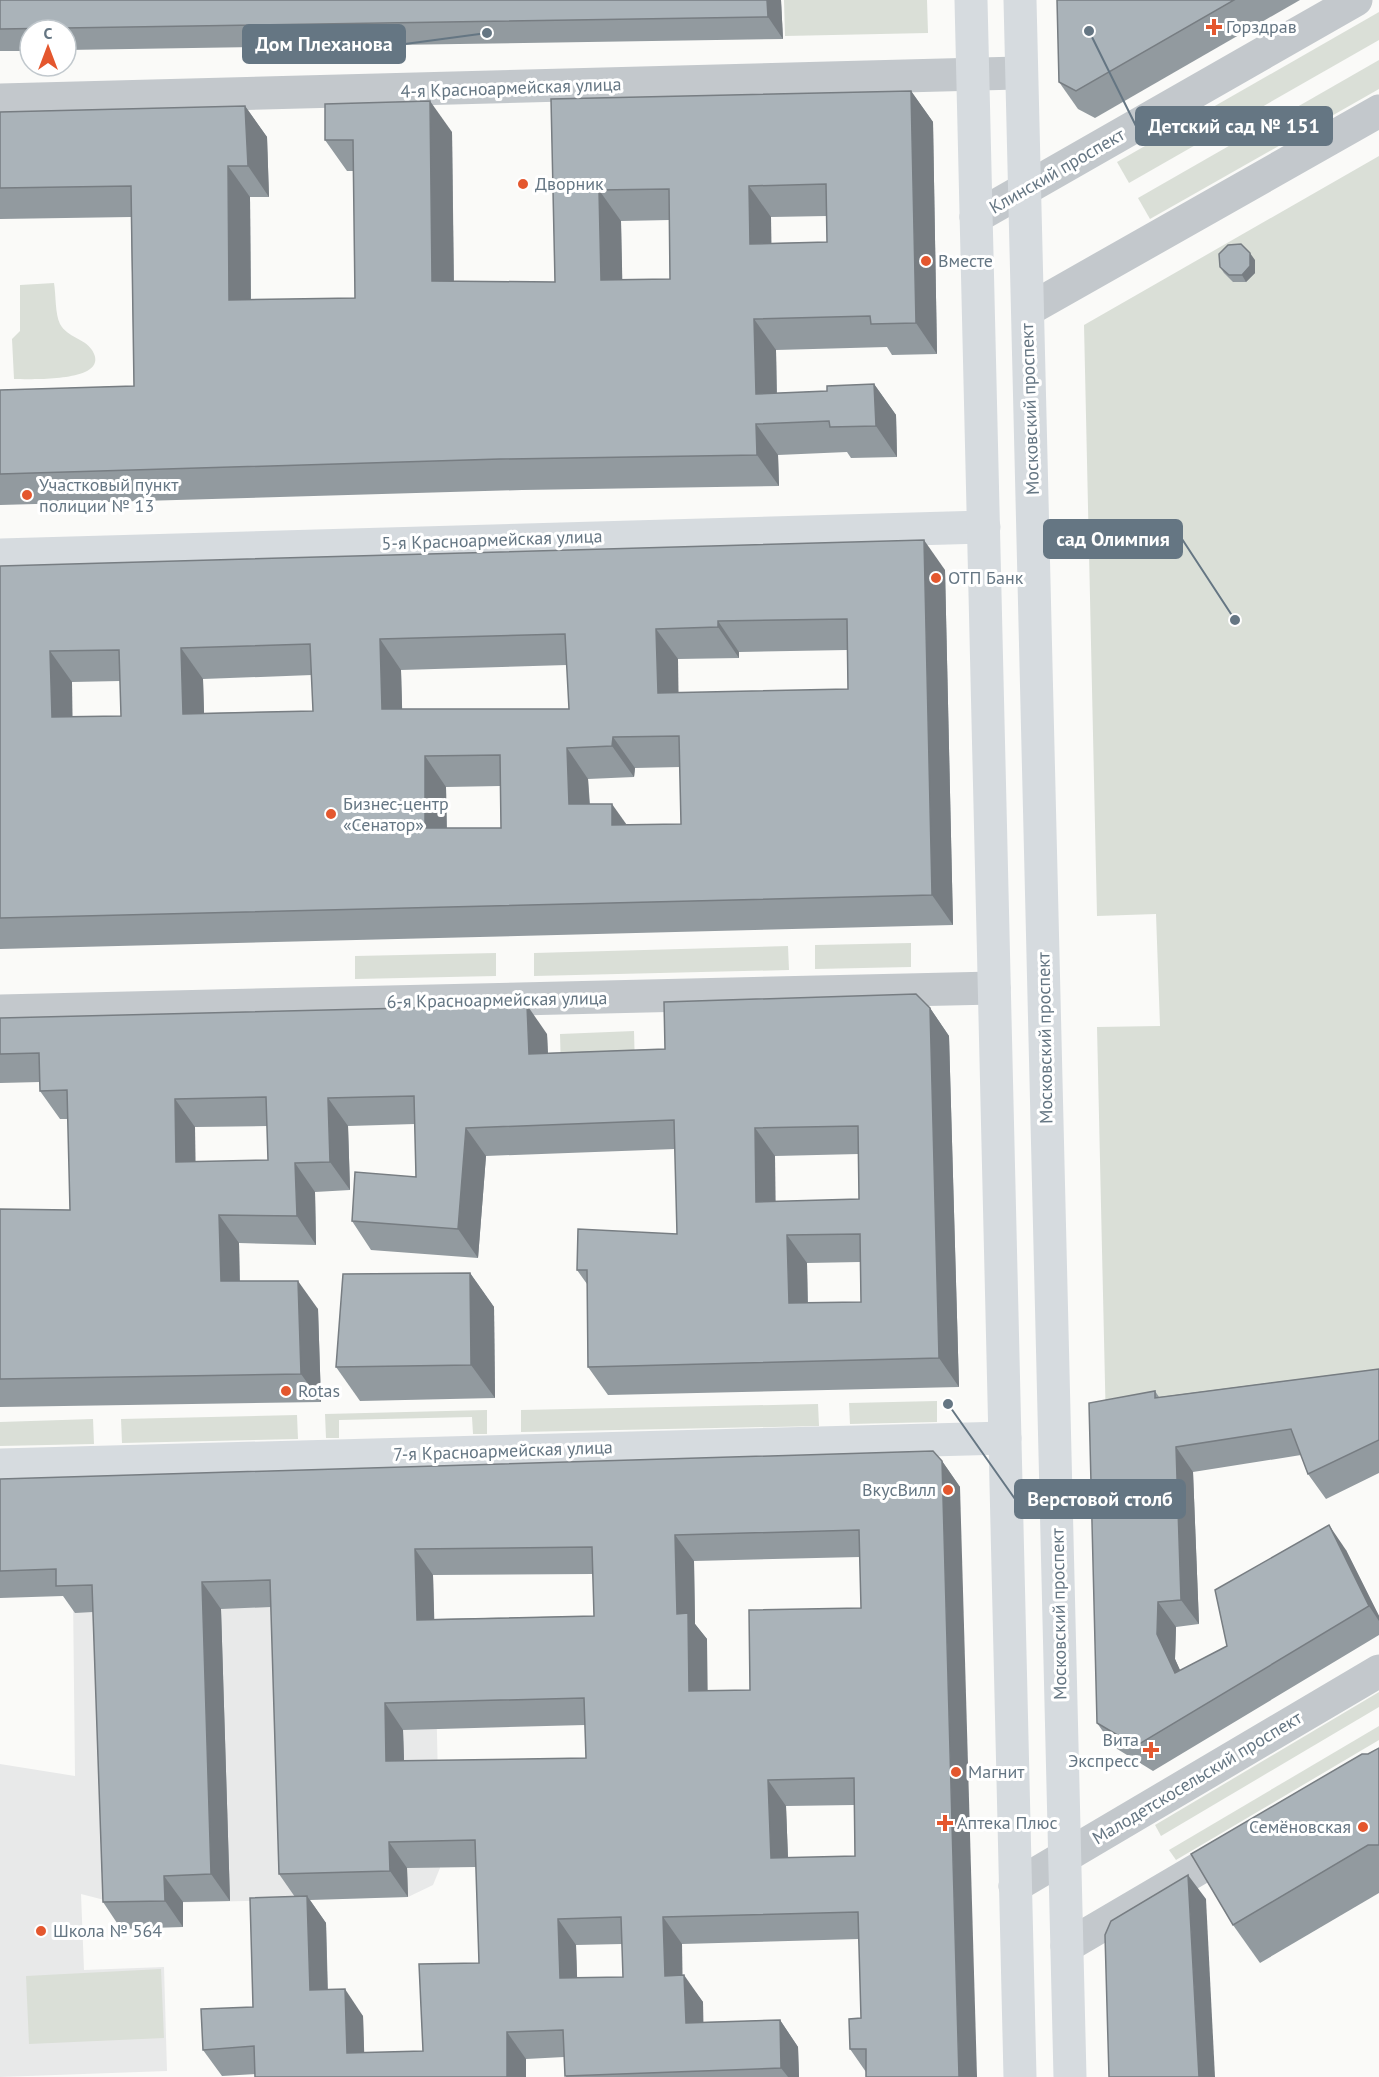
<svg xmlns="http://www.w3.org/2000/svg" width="1379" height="2077" font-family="'PT Sans',sans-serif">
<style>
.built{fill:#e8e9e9}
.green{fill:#dadfd7}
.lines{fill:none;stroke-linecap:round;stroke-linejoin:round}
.street{stroke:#c3c8cc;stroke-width:33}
.secondary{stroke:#d6dbdf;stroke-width:33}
.primary{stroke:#d6dbdf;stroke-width:33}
.wall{fill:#929a9f;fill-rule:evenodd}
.shaded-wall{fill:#777d82}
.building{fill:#aab3b9;stroke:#777d82;stroke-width:1.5;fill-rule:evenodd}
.poi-dot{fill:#e4572e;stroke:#fff;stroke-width:2}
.labels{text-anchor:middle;stroke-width:6;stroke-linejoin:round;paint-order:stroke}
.poi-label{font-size:18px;fill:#657683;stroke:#fff;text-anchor:start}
.street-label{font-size:18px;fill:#657683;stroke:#fff}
.leader{fill:none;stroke:#657683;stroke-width:2}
.callout-dot{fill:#657683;stroke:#fff;stroke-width:2}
.callout{fill:#657683;stroke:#657683;stroke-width:2}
.callout-label{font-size:20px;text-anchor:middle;font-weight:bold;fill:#fff}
</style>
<rect width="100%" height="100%" fill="#fafaf8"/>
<polygon class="built" points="72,1504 434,1602 440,1868 433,1885 408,1897 120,1904 81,1894 84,1970 164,1967 167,2071 0,2077 0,1764 75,1776"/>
<g class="green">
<polygon points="784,0 927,0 928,33 785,36"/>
<polygon points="1379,12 1379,40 1129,183 1117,162"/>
<polygon points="1379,60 1379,89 1150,219 1138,198"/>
<polygon points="1379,156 1379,1388 1106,1428 1097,1027 1160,1026 1156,914 1097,916 1084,325"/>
<path d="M 54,283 C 56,295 55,314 60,324 C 68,338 84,338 92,350 C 113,383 29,379 14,379 L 12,339 L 20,331 L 20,285 Z"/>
<polygon points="911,943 911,967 815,969 815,945"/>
<polygon points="788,946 789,970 534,976 534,953"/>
<polygon points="496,953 496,976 355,979 355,956"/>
<polygon points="634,1031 635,1069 561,1071 560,1034"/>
<polygon points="937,1401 937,1422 850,1424 849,1403"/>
<polygon points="818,1404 819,1426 521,1432 521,1410"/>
<polygon points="487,1410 487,1434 473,1434 472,1417 339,1420 339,1438 326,1438 325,1414"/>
<polygon points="297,1415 298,1439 122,1443 121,1419"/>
<polygon points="93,1419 94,1444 0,1446 0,1422"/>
<polygon points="1379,1692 1379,1707 1161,1836 1155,1825"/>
<polygon points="1379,1726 1379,1740 1176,1860 1169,1850"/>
<polygon points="161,1969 164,2038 29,2044 26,1976"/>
</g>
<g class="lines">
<g class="street">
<polyline points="0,100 1021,73"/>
<polyline points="976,217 1356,0"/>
<polyline points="1028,310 1379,111"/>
<polyline points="0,1011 994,988"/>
<polyline points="1015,1886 1379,1671"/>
<polyline points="1067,1946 1239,1845"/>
</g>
<g class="secondary">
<polyline points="0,555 984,527"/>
<polyline points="0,1465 1005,1438"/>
</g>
<g class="primary">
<polyline points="971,0 1020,2077"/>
<polyline points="1020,0 1070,2077"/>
</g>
</g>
<g class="wall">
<polygon points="0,0 781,0 783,39 66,50 66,30 30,30 30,51 0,51"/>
<polygon points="1057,0 1300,0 1095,118 1078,109 1059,82"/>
<path d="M 911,91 L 933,122 L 937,354 L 892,355 L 887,347 L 776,350 L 777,393 L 827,391 L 874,384 L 896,415 L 897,457 L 851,458 L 847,452 L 778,455 L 779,486 L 522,490 L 0,505 L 0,390 L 134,386 L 131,217 L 0,219 L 0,112 L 245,106 L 267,137 L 269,197 L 250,197 L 251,300 L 355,298 L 354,171 L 347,171 L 325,140 L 452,132 L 454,281 L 555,282 L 551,99 ZM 827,216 L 827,242 L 771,243 L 771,217 ZM 669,220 L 670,279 L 622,280 L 621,221 Z"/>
<polygon points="1255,260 1255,273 1246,282 1233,282 1224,273 1220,267"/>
<path d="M 0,566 L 945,570 L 953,925 L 0,949 ZM 847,650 L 848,689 L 678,693 L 678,659 L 739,658 L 739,652 ZM 567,665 L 569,709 L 402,709 L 401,670 ZM 312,675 L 313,711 L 204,713 L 203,679 ZM 120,681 L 121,716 L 72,716 L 72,682 ZM 680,767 L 681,824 L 627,825 L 590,804 L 588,779 L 634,777 L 635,768 ZM 500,786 L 501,828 L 447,828 L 446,787 Z"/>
<path d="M 930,1008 L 949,1036 L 959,1387 L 608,1395 L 588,1367 L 587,1284 L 577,1270 L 677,1234 L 675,1149 L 486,1156 L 478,1258 L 371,1250 L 352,1221 L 416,1177 L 415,1124 L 348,1126 L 350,1190 L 315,1192 L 316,1245 L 239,1243 L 240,1281 L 318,1309 L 321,1402 L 0,1407 L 0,1209 L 70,1210 L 68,1119 L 60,1119 L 40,1091 L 40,1082 L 0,1083 L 0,1018 L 547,1034 L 548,1053 L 665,1049 ZM 267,1126 L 268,1160 L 195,1162 L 195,1127 ZM 859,1154 L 859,1199 L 775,1202 L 775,1156 ZM 860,1262 L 861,1302 L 808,1303 L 807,1263 Z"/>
<polygon points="470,1273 494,1307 495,1398 360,1401 336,1367"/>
<polygon points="1379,1369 1379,1473 1326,1499 1308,1474 1301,1455 1193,1472 1199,1624 1176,1627 1175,1659 1180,1671 1227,1646 1346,1550 1379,1616 1379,1635 1153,1771 1114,1747 1097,1723 1155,1391 1159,1397"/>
<path d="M 942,1461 L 960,1487 L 866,2072 L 850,2049 L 861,2018 L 859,1939 L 682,1944 L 682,1975 L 703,2002 L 703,2022 L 780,2020 L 798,2047 L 799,2077 L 566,2077 L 564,2057 L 526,2059 L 222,2076 L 203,2050 L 253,2007 L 295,1897 L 279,1874 L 271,1607 L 221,1609 L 230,1901 L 183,1902 L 183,1927 L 121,1929 L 103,1902 L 93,1612 L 75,1613 L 63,1596 L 0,1598 L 0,1479 ZM 860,1557 L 861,1608 L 750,1690 L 707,1691 L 707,1639 L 695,1624 L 694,1561 ZM 593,1574 L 594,1616 L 434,1619 L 433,1575 ZM 585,1725 L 586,1758 L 404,1761 L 403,1730 ZM 854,1805 L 855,1856 L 788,1858 L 786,1806 ZM 476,1867 L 479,1963 L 423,2051 L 364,2053 L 363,2016 L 328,1990 L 326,1923 L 310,1900 L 408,1897 L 407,1868 ZM 622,1944 L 623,1977 L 577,1978 L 576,1945 Z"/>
<polygon points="1379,1748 1379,1893 1260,1963 1233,1925"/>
</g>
<g class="shaded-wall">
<polygon points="767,0 781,0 783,39 768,17"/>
<polygon points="911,91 933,122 937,354 916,323"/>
<polygon points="430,101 452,132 454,312 432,281"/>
<polygon points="245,106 267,137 269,197 248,166"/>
<polygon points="228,166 250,197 251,331 229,300"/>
<polygon points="749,186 771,217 772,275 750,244"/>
<polygon points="599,190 621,221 623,311 601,280"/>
<polygon points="1250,253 1255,260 1255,273 1246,282 1242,275"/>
<polygon points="754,319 776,350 777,423 756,394"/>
<polygon points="874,384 896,415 897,457 876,426"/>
<polygon points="756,424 778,455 779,486 757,455"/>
<polygon points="924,540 945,570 953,925 932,895"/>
<polygon points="718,621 739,652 739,658 718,627"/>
<polygon points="656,629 678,659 679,724 658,693"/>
<polygon points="380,639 401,670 403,739 382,709"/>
<polygon points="181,648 203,679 205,744 183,714"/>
<polygon points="50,651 72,682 73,747 52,717"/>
<polygon points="613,737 635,768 634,777 612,746"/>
<polygon points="567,748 588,779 591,835 569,804"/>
<polygon points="425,756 446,787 447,859 425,828"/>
<polygon points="612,804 634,835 612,825"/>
<polygon points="527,1005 547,1034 549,1082 529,1054"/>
<polygon points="930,1008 949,1036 959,1387 939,1358"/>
<polygon points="328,1098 348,1126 350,1190 330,1162"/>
<polygon points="175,1099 195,1127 196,1190 176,1162"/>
<polygon points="466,1128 486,1156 478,1258 458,1229"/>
<polygon points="755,1128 775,1156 776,1230 756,1202"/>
<polygon points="295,1163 315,1192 316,1245 297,1216"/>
<polygon points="219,1215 239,1243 240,1309 221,1281"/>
<polygon points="787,1235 807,1263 808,1332 789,1303"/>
<polygon points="470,1273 494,1307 495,1398 471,1365"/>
<polygon points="298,1281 318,1309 321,1402 301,1374"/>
<polygon points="1176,1447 1193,1472 1199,1624 1181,1600"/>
<polygon points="942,1461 960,1487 977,2077 959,2077"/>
<polygon points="1329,1525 1346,1550 1379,1616 1379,1621 1369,1606"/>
<polygon points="675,1535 694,1561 695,1624 707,1639 708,1717 689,1691 677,1614"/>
<polygon points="415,1549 433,1575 435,1646 417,1620"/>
<polygon points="202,1582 221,1609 230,1901 211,1874"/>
<polygon points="1158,1602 1176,1627 1175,1659 1193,1698 1175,1673 1157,1634"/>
<polygon points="385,1703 403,1730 405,1788 386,1761"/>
<polygon points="768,1780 786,1806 789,1885 771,1858"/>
<polygon points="389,1842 407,1868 408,1897 390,1871"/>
<polygon points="1188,1875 1206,1899 1215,2077 1199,2077"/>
<polygon points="164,1876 183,1902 183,1927 165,1901"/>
<polygon points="307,1896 326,1923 328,2017 310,1990"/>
<polygon points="663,1917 682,1944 683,2002 665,1976"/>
<polygon points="558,1919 576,1945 578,2005 560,1978"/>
<polygon points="684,1975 703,2002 704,2049 686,2023"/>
<polygon points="345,1989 363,2016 365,2077 347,2053"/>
<polygon points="780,2020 798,2047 799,2077 788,2077 781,2068"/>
<polygon points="507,2032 526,2059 526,2077 507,2077"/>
</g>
<g class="building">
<polygon points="0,0 767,0 768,17 0,29"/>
<polygon points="1057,0 1234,0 1076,91 1059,82"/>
<path d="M 911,91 L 916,323 L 871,324 L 870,316 L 754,319 L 756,394 L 827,391 L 827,386 L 874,384 L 876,426 L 830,427 L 829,421 L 756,424 L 757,455 L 500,459 L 0,474 L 0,390 L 134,386 L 131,186 L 0,188 L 0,112 L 245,106 L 248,166 L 228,166 L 229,300 L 355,298 L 353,140 L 325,140 L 325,104 L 430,101 L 432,281 L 555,282 L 551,99 ZM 826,184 L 827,242 L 750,244 L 749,186 ZM 669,189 L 670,279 L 601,280 L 599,190 Z"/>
<polygon points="1241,244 1250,253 1250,266 1242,275 1229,275 1220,267 1219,254 1228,245"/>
<path d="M 924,540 L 932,895 L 0,918 L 0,566 ZM 847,619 L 848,689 L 658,693 L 656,629 L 718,627 L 718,621 ZM 565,634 L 569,709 L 382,709 L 380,639 ZM 310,644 L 313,711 L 183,714 L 181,648 ZM 119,650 L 121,716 L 52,717 L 50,651 ZM 679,736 L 681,824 L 612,825 L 612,804 L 569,804 L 567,748 L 612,746 L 613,737 ZM 500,755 L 501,828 L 425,828 L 425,756 Z"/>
<path d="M 916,994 L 930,1008 L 939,1358 L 588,1367 L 587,1270 L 577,1270 L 578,1229 L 677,1234 L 674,1120 L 466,1128 L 458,1229 L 352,1221 L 355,1172 L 416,1177 L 414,1096 L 369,1097 L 328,1098 L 330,1162 L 295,1163 L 297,1216 L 219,1215 L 221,1281 L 298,1281 L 301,1374 L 0,1379 L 0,1209 L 70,1210 L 67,1090 L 40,1091 L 39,1053 L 0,1054 L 0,1018 L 527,1005 L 529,1054 L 665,1049 L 664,1002 ZM 266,1097 L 268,1160 L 176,1162 L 175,1099 ZM 858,1126 L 859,1199 L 756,1202 L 755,1128 ZM 860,1234 L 861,1302 L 789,1303 L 787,1235 Z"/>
<polygon points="470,1273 471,1365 336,1367 343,1274"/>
<polygon points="1379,1369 1379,1440 1308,1474 1291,1429 1176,1447 1181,1600 1158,1602 1157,1634 1175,1673 1227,1646 1215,1590 1329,1525 1369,1606 1136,1746 1097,1723 1089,1403 1155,1391 1155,1398"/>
<path d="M 933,1451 L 942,1461 L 959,2077 L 866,2077 L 866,2049 L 850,2049 L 849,2019 L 861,2018 L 858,1912 L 663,1917 L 665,1976 L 684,1975 L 686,2023 L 780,2020 L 781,2068 L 565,2076 L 563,2030 L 507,2032 L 507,2077 L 255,2077 L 254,2046 L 203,2050 L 201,2009 L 253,2007 L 250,1898 L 307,1896 L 310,1990 L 345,1989 L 347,2053 L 423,2051 L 419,1964 L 479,1963 L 475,1840 L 389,1842 L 390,1871 L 279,1874 L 270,1580 L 202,1582 L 211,1874 L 164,1876 L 165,1901 L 103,1902 L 92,1585 L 56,1586 L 56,1569 L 0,1571 L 0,1479 ZM 859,1530 L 861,1608 L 749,1610 L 750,1690 L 689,1691 L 688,1613 L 677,1614 L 675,1535 ZM 592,1547 L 594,1616 L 417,1620 L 415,1549 ZM 584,1698 L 586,1758 L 386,1761 L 385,1703 ZM 854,1778 L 855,1856 L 771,1858 L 768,1780 ZM 621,1917 L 623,1977 L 560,1978 L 558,1919 Z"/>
<polygon points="1379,1748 1379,1845 1368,1845 1233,1925 1191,1854 1362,1754 1368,1754"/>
<polygon points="1188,1875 1199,2077 1109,2077 1105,1935 1111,1921"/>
</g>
<g class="poi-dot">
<path d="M1211 18h6v6h6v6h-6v6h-6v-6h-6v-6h6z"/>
<circle cx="523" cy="184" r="6"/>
<circle cx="926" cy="261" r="6"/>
<circle cx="27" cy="495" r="6"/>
<circle cx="936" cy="578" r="6"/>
<circle cx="331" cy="814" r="6"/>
<circle cx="286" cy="1391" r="6"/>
<circle cx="948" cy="1490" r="6"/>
<path d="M1148 1741h6v6h6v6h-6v6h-6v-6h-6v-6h6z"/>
<circle cx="956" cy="1772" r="6"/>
<path d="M942 1814h6v6h6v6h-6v6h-6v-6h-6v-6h6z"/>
<circle cx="1363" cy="1827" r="6"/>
<circle cx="41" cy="1931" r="6"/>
</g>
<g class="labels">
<g class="poi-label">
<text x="1226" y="33">Горздрав</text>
<text x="535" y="190">Дворник</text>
<text x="938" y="267">Вместе</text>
<text x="39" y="491">Участковый пункт<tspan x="39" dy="21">полиции № 13</tspan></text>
<text x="948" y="584">ОТП Банк</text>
<text x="343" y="810">Бизнес-центр<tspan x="343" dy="21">«Сенатор»</tspan></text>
<text x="298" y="1397">Rotas</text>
<text x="936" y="1496" text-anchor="end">ВкусВилл</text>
<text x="1139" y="1746" text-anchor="end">Вита<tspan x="1139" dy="21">Экспресс</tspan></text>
<text x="968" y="1778">Магнит</text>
<text x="957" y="1829">Аптека Плюс</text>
<text x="1351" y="1833" text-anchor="end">Семёновская</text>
<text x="53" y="1937">Школа № 564</text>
</g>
<g class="street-label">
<text transform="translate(511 88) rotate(-2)" y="6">4-я Красноармейская улица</text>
<text transform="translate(1057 171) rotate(-30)" y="6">Клинский проспект</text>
<text transform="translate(1030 409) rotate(-92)" y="6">Московский проспект</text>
<text transform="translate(492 540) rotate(-2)" y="6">5-я Красноармейская улица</text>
<text transform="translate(497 1000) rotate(-1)" y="6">6-я Красноармейская улица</text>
<text transform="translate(1045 1038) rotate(-91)" y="6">Московский проспект</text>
<text transform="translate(503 1451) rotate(-2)" y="6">7-я Красноармейская улица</text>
<text transform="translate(1059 1614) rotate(-91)" y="6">Московский проспект</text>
<text transform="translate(1197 1778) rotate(-31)" y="6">Малодетскосельский проспект</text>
</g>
</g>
<path class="leader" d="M487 33L405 44M1089 31L1136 126M1235 620L1182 539M948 1404L1015 1499"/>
<g class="callout-dot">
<circle cx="487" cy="33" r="6"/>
<circle cx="1089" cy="31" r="6"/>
<circle cx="1235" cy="620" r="6"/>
<circle cx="948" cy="1404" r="6"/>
</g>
<g class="callout">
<rect x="243" y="25" width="162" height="38" rx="6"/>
<rect x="1136" y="107" width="196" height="38" rx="6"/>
<rect x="1044" y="520" width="138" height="38" rx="6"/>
<rect x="1015" y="1480" width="170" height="38" rx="6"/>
</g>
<g class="callout-label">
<text x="324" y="51">Дом Плеханова</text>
<text x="1234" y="133">Детский сад № 151</text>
<text x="1113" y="546">сад Олимпия</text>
<text x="1100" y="1506">Верстовой столб</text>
</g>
<g transform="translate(48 48)"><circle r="28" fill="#ffffff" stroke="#c1c8cd" stroke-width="1.5"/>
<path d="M0-4.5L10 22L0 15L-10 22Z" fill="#e4572e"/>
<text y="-9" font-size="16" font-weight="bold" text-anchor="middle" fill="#657683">С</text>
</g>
</svg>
